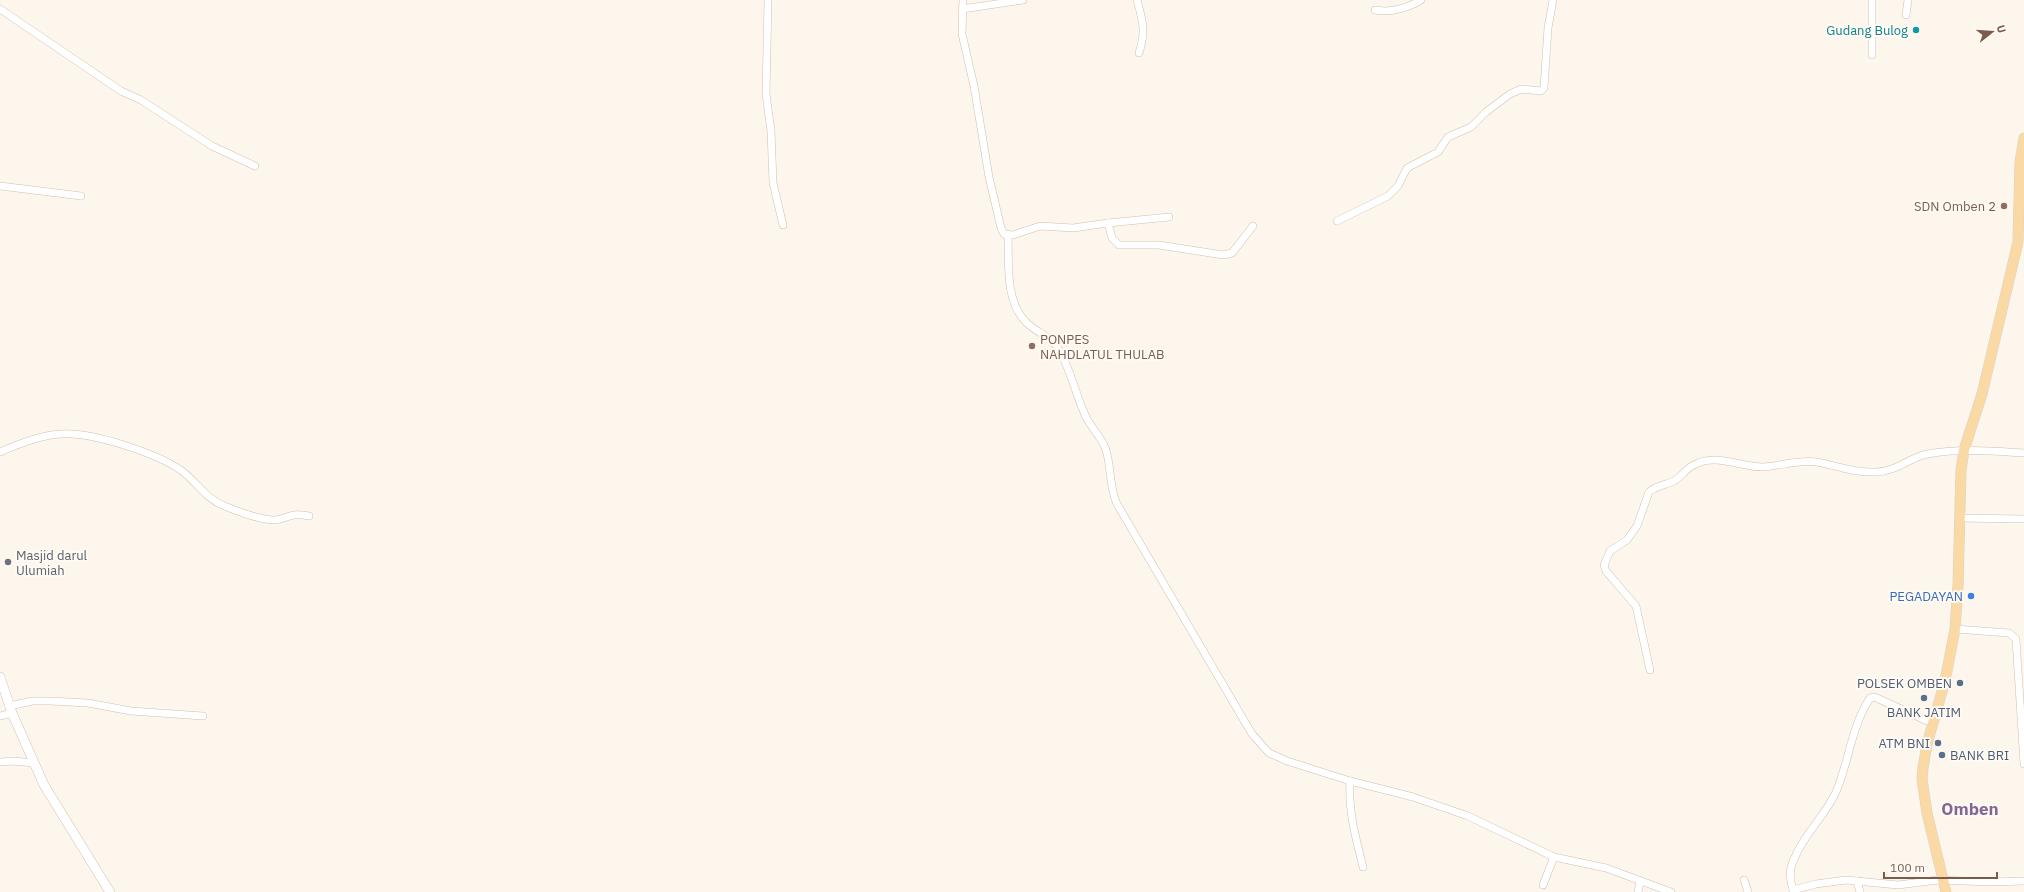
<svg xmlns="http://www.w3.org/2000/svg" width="2024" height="892" font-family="'IBM Plex Sans',sans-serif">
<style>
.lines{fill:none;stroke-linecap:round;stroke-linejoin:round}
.street-casing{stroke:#d1beb0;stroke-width:8}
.secondary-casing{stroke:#d6c0b0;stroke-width:10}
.primary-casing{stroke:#dad1cd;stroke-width:11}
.street{stroke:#fff;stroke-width:7}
.secondary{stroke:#fff;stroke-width:9}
.primary{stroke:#fbd9a5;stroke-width:10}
.culture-dot{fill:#0f9aa8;stroke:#fffaf3;stroke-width:1.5}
.education-dot{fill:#8d6e63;stroke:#fffaf3;stroke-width:1.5}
.worship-dot{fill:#6b7280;stroke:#fffaf3;stroke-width:1.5}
.shop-dot{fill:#3f7fe0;stroke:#fffaf3;stroke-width:1.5}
.service-dot{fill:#5c6f8a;stroke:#fffaf3;stroke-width:1.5}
.labels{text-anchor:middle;stroke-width:4;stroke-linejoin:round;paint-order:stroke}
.culture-label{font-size:13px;fill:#0d838f;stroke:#fffaf3;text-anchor:end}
.education-label{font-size:13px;fill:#785e54;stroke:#fffaf3;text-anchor:end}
.worship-label{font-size:13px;fill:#5b616d;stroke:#fffaf3;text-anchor:start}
.shop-label{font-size:13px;fill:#366cbe;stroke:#fffaf3;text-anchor:end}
.service-label{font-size:13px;fill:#4e5e75;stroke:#fffaf3;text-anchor:end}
.district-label{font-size:17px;font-weight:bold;fill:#846695;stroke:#fffaf3}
</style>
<rect width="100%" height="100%" fill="#fdf6ec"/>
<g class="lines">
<defs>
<g id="street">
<polyline points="768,0 766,94 771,131 773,183 783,225"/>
<polyline points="963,0 962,34 974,86 989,177 1001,228 1004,234 1013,235 1040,226 1073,228 1108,223 1112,238 1119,245 1159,245 1223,255 1232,253 1253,226"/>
<path d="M 1137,0 C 1143,22 1146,31 1139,53"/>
<polyline points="0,9 121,91 141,100 212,146 255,166"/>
<polyline points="962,9 1023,0"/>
<path d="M 1375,10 C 1390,13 1408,8 1421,0"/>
<polyline points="1906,15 1908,0"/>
<polyline points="1872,55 1872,0"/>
<polyline points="0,186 81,196"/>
<polyline points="1337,221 1388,196 1398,186 1407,168 1438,152 1448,137 1471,127 1486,112 1510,94 1521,89 1541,91 1544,88 1548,28 1553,0"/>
<polyline points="1108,223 1169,217"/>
<path d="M 1008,236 C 1009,264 1005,301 1026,322 C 1035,332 1049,335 1057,347 C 1071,368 1075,394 1086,417 C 1091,427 1099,435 1104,445 C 1112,461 1108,485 1117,504 L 1252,734 L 1269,753 L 1287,761 L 1350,781 L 1413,797 L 1468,816 L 1554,857 L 1606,868 L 1671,892"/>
<path d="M 0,452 C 18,444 41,435 61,434 C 92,432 157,453 182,471 C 199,484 205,499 227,507 C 240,512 259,520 274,520 C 281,520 287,516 294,515 C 299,514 304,515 309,516"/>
<polyline points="1958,518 2024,519"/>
<polyline points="1955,629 2009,633 2016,639 2024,764"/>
<path d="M 1650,670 L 1636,606 L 1606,571 L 1604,565 L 1610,551 L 1627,540 L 1637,526 L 1649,492 C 1655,486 1666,485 1674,481 C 1681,477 1685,470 1692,466 C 1715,452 1739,467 1763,467 C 1781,466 1799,459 1817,462 C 1837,466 1855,473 1876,472 C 1895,472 1909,458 1927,454 C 1959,448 1992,451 2024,453"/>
<polyline points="10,706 32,701 50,701 88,703 131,711 203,716"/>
<polyline points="0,716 12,713"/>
<polyline points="0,762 13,761 34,763"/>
<path d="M 1350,781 C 1348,811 1356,839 1363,867"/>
<polyline points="1744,880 1748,892"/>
<polyline points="1857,881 1860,892"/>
<polyline points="1543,885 1554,857"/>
<polyline points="1793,890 1816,884 1846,880 1898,885 1938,880 1991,882 2024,881"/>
<polyline points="1638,892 1640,882"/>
<path d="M 1794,892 C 1789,880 1789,868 1795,857 C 1805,833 1825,816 1836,792 C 1849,762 1851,727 1870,698 L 1874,697 L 1879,699 L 1932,723"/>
</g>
<polyline id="secondary" points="0,677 12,713 44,785 110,892"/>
<polyline id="primary" points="1946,892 1927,813 1922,779 1923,768 1927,744 1945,681 1955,629 1958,586 1961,470 1964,450 1982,394 2018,242 2020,162 2024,138"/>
</defs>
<use href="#street" class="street-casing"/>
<use href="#secondary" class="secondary-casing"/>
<use href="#primary" class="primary-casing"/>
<use href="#street" class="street"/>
<use href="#secondary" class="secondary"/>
<use href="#primary" class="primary"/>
</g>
<circle class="culture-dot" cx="1916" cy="30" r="4"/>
<g class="education-dot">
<circle cx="2004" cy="206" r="4"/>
<circle cx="1032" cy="346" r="4"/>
</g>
<circle class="worship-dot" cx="8" cy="562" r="4"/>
<circle class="shop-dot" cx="1971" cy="596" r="4"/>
<g class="service-dot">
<circle cx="1960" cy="683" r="4"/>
<circle cx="1924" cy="698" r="4"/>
<circle cx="1938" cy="743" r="4"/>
<circle cx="1942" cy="755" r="4"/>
</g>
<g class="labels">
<g class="culture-label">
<text x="1908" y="35">Gudang Bulog</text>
</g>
<g class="education-label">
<text x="1996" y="211">SDN Omben 2</text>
<text x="1040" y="344" text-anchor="start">PONPES<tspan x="1040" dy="15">NAHDLATUL THULAB</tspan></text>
</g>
<g class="worship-label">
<text x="16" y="560">Masjid darul<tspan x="16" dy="15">Ulumiah</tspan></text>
</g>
<g class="shop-label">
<text x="1963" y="601">PEGADAYAN</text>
</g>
<g class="service-label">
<text x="1952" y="688">POLSEK OMBEN</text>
<text x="1924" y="717" text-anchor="middle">BANK JATIM</text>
<text x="1930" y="748">ATM BNI</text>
<text x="1950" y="760" text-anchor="start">BANK BRI</text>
</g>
<g class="district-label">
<text x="1970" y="815">Omben</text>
</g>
</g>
<g transform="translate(1992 32) rotate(73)" stroke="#fffaf3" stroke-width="3" paint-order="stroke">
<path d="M0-3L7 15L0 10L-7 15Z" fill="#7a5c4d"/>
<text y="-6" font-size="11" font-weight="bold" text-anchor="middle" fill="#7a5c4d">U</text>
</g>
<path d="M1884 872v6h113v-6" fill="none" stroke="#7a5c4d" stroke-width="2"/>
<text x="1890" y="872" font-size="12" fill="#7a5c4d" stroke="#fffaf3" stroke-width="3" paint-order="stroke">100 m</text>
</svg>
